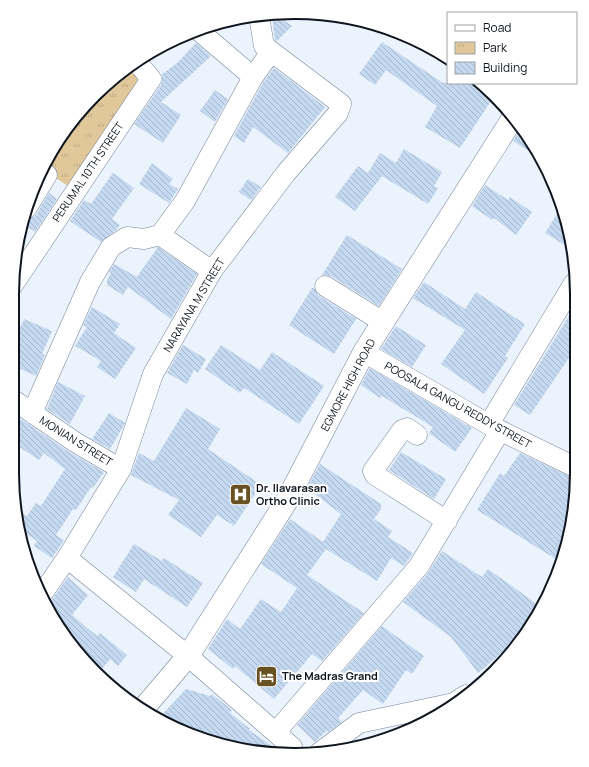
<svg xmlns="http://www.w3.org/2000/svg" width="589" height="767" font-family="Manrope,sans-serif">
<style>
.park{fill:url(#park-tufts)}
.building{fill:url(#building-back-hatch)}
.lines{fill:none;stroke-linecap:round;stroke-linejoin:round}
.minor-casing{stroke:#728399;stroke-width:21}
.secondary-casing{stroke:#728399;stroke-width:23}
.minor{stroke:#fff;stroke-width:20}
.secondary{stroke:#fff;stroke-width:22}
.labels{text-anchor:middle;stroke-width:4;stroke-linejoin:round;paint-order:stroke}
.street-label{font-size:11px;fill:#0f151e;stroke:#fff}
.poi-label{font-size:11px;font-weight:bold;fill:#0f151e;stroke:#fff;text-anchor:start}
.rim{fill:none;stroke:#0f151e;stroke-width:2}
</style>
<defs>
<pattern id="park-tufts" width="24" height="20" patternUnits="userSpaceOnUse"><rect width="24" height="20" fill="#e0c89a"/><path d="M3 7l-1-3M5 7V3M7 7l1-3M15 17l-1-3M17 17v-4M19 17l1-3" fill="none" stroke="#bfab84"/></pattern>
<pattern id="building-back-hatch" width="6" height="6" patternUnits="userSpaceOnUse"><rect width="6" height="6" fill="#c4d8ef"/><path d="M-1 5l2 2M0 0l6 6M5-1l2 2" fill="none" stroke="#a7b8cc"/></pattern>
</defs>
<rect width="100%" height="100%" fill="#ebf3fd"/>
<polygon class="park" points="129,68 148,83 74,190 45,171 71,122"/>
<g class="building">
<polygon points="272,14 275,14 292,26 277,41 275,40"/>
<polygon points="382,42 443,83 480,83 495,95 460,148 425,127 437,106 386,70 375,85 359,74"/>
<polygon points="196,43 211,56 161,102 181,115 163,143 134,124 161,85 162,79 161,75 177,63"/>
<polygon points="274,68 325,107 288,153 253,127 244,143 234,136 263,83"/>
<polygon points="215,90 228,99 215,122 200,111"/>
<polygon points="521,128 530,138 539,157 513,141"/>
<polygon points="404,149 442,172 434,186 438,188 428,204 382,176 355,211 335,197 358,166 368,173 380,153 396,163"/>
<polygon points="152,163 173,179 169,184 178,189 169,203 139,184"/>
<polygon points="113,173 134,188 112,219 120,225 116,230 101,242 70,221 84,200 91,204"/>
<polygon points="248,179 261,187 251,200 239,192"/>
<polygon points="485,185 508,200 510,197 532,212 516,235 494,218 492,220 472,206"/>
<polygon points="49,193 57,199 35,232 23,224 24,220 31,219 36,215"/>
<polygon points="562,206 566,221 573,250 545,233"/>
<polygon points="347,235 402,269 379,306 331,276 322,275"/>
<polygon points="158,247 197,274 171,319 128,287 123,295 107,285 107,280 111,273 109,272 114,264 137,277"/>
<polygon points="424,282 465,309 476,292 525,324 505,356 508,358 484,394 441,364 465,330 413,298"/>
<polygon points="312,288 314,288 319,296 356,319 334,354 289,325"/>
<polygon points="575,306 575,349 530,415 514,405"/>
<polygon points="92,307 120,324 114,333 136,348 115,379 97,367 101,361 75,346 87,327 83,325"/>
<polygon points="24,319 52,331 42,354 45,355 36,376 12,365 12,355 19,341 15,339"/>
<polygon points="396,326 426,345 412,367 381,349"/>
<polygon points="183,345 206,359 198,373 194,370 187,384 167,373"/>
<polygon points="221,345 260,370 272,352 324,386 299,424 244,388 240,393 205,369"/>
<polygon points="370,368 472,428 455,452 429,433 433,427 382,396 380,398 361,385"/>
<polygon points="58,382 85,396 70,424 47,409"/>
<polygon points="186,408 220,429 208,449 261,485 234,526 217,515 201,537 168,515 179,500 131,475 139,453 154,461"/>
<polygon points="12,413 69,452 104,472 93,488 91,487 76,510 73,509 56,535 64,540 52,558 34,546 37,541 20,530 17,510 27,516 36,503 41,506 65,469 44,453 39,460 12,442"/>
<polygon points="109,413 125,423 110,449 92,439"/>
<polygon points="401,452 446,479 434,499 389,470"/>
<polygon points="520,453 575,479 575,510 562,563 477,510 500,473 504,476"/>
<polygon points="320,464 381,504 381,509 374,519 392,531 388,537 413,553 404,566 391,558 377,581 326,549 307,575 364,613 322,661 312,654 274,699 235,666 233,669 208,649 227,619 240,629 261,599 281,612 297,588 261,564 290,519 323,542 341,514 307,488"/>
<polygon points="134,544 162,561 164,558 203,583 187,607 144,579 136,592 113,577"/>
<polygon points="442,551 482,577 488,569 541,607 524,634 478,673 451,637 403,602 428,573"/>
<polygon points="68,577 88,595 72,615 97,636 100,633 127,655 118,666 110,659 102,669 75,647 50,614 46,605 51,601"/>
<polygon points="382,626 424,656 412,674 406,670 383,704 363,690 338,718 342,722 328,732 327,730 315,742 297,725"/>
<polygon points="186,689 210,696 212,694 232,710 230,713 250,729 249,730 279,751 222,745 203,738 185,724 182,729 158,719"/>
<polygon points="357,739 362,745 345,748"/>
</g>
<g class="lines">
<defs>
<g id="minor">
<polyline points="198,30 253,77"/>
<polyline points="26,209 47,175"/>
<polyline points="160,235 185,201 253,77 271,52"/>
<polyline points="13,285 151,79 136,61"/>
<polyline points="325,286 383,322"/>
<polyline points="364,352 493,427 575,467"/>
<polyline points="12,399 75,442 121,469"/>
<polyline points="32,413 90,282 111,247 127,237 144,239 160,235 212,271"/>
<polyline points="489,424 574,283"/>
<polyline points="417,435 407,428 402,430 373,471 375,475 447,521"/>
<polyline points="67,558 188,656 292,747 292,752"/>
<polyline points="42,594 67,558 121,469 153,374 212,271 286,173 338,113 341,104 264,46 259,16"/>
<polyline points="276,732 419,566 500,431"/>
<polyline points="319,753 359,723 454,703 466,695"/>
</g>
<polyline id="secondary" points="143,709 188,656 286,502 364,352 513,118"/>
</defs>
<use href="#minor" class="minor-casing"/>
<use href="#secondary" class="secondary-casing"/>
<use href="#minor" class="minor"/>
<use href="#secondary" class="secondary"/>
</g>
<defs>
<symbol id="hospital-square" viewBox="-11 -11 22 22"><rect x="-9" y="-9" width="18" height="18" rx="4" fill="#695222" stroke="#fff"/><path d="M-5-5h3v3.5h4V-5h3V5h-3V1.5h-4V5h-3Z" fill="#fff"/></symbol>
<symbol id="hotel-square" viewBox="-11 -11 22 22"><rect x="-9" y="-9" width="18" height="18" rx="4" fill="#695222" stroke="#fff"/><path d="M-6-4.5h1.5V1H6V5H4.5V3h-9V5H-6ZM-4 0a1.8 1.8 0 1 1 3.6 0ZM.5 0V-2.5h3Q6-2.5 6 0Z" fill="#fff"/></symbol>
</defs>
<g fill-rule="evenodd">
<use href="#hospital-square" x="228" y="482" width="25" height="25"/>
<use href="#hotel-square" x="254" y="664" width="25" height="25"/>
</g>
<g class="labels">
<g class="street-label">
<text transform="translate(88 172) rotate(-56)" y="4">PERUMAL 10TH STREET</text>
<text transform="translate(194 305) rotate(-59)" y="4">NARAYANA M STREET</text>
<text transform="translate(348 385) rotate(-62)" y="4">EGMORE HIGH ROAD</text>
<text transform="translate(458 405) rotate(29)" y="4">POOSALA GANGU REDDY STREET</text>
<text transform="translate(76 441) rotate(32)" y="4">MONIAN STREET</text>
</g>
<g class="poi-label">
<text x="256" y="492">Dr. Ilavarasan<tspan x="256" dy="13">Ortho Clinic</tspan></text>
<text x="282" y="680">The Madras Grand</text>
</g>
</g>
<path d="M0 0H589V767H0ZM294 19H295A275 275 0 0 1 570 294V473A275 275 0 0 1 295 748H294A275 275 0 0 1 19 473V294A275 275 0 0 1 294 19Z" fill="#fff" fill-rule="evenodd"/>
<path class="rim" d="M294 19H295A275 275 0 0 1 570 294V473A275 275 0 0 1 295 748H294A275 275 0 0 1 19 473V294A275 275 0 0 1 294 19Z"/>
<rect x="447" y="12" width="130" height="72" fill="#ffffff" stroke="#9fa1a5"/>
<rect x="455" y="25" width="20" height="6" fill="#ffffff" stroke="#9fa1a5"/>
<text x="483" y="32" font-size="12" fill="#0f151e">Road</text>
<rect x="455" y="42" width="20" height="12" fill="url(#park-tufts)" stroke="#9fa1a5"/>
<text x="483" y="52" font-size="12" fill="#0f151e">Park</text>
<rect x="455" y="62" width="20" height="12" fill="url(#building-back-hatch)" stroke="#9fa1a5"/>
<text x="483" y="72" font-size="12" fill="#0f151e">Building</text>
</svg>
